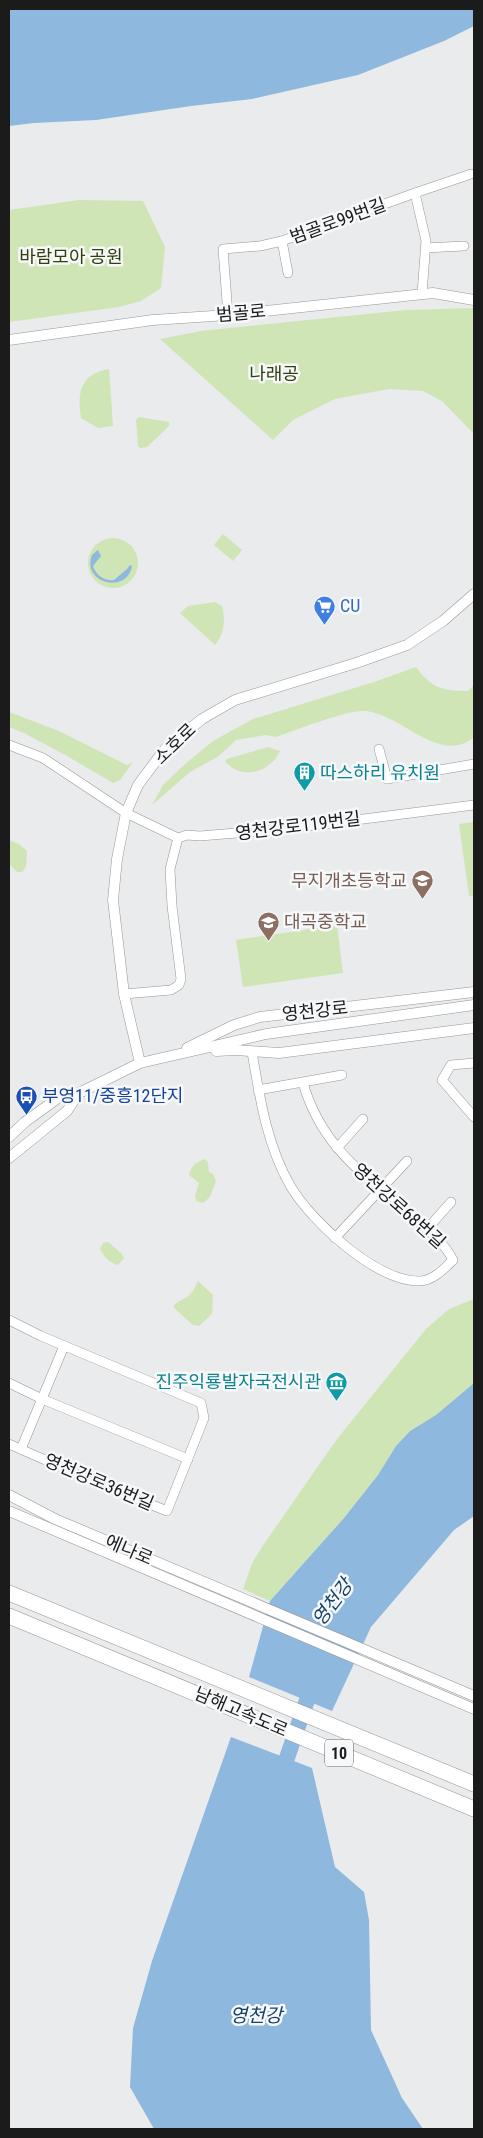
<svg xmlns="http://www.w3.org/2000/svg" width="483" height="2138" font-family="'Roboto Condensed','Noto Sans KR',sans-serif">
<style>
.green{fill:#d0e5b5}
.water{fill:#8eb8dd}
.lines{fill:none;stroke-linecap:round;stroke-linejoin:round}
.river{stroke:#8eb8dd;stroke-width:16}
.minor-casing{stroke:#959697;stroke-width:10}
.tertiary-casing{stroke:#959697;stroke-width:11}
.motorway-casing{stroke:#959697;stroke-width:16}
.minor{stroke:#fff;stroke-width:9}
.tertiary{stroke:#fff;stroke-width:10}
.motorway{stroke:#fff;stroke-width:15}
.labels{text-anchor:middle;stroke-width:5;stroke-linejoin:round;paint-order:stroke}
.shield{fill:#f7f8f9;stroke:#5d5d5e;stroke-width:1}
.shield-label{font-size:16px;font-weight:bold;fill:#1b1b1c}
.street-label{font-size:18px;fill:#1b1b1c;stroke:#f7f8f9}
.park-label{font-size:18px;fill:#2f410b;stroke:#f7f8f9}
.shop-label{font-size:18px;fill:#366cbe;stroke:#f7f8f9;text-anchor:start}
.culture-label{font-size:18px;fill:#0d838f;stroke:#f7f8f9;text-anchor:start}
.education-label{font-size:18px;fill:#785e54;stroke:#f7f8f9;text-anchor:end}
.transit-label{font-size:18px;fill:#164399;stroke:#f7f8f9;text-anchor:start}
.water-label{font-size:19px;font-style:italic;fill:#134367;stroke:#f7f8f9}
</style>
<rect width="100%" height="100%" fill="#eaebec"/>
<g class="green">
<polygon points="79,200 143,201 165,247 161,288 141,301 119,307 9,322 9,210"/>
<polygon points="474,308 474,434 442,401 423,391 389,389 335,399 293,420 273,440 160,339 201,331 406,310"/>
<path d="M 109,369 L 113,426 L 98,428 L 81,418 C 77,393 80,374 109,369 Z"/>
<polygon points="139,417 169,422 169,426 147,447 140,448 138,446 136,420"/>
<polygon points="223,534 242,550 233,561 214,545"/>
<circle cx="113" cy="563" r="25"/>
<path d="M 215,602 L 222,606 C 226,621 224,634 215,645 L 180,613 L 188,606 Z"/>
<path d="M 416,667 C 431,688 443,691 468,691 L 474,685 L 474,737 C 440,766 402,714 365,711 C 345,710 297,730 276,737 L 266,735 L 236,740 L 219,756 L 190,772 L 152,805 L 163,785 L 184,765 L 213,741 L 253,719 L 374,682 Z"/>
<polygon points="9,712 59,731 127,765 133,762 120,780 113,783 67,756 24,733 9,727"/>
<path d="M 268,747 L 280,751 C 270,773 241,781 225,761 L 227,759 Z"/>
<polygon points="474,822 474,895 469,896 459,824"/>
<polygon points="9,840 19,844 27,851 26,867 22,872 17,872 9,864"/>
<polygon points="337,925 343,973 243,987 236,940"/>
<path d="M 205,1159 L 208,1163 L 209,1172 L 213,1174 L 216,1181 L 210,1197 L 203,1203 L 196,1201 L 195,1196 L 199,1183 L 189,1175 C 191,1166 196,1162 205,1159 Z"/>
<path d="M 108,1242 L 121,1253 L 124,1258 L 118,1265 C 111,1264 103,1256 100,1249 L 103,1243 Z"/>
<path d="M 198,1281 L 213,1295 L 212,1314 L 199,1326 L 193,1325 L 174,1308 L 174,1305 C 188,1295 190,1299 198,1281 Z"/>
<polygon points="474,1299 474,1383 436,1415 410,1431 396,1446 378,1475 344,1518 270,1601 243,1589 253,1561 266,1541 337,1439 426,1329 449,1309"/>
</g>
<g class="water">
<polygon points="9,9 474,9 474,26 444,41 358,75 252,99 191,106 96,120 34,123 9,126"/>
<path d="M 98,550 L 101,556 L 93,566 C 96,576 105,581 114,580 L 127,569 L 130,565 L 132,566 C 127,595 81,583 92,555 Z"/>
<polygon points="474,1383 474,1516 454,1530 371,1627 332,1711 249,1677 270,1601 344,1518 378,1475 396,1446 410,1431 436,1415"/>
<polygon points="231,1737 312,1768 335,1867 364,1892 369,1920 371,2030 402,2098 423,2129 154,2129 130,2087 133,2028 152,1961"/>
</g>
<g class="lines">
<polyline class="river" points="280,1778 314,1680"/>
<defs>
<g id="minor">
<polyline points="415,193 471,174"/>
<polyline points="282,241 288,273"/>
<polyline points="425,248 464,246"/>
<polyline points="228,315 223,249 260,246 282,241 415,193 426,241 422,294"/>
<polyline points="9,745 43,758 126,813 178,838 187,835 200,836 285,829 474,805"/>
<polyline points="379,749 387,779 474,764"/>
<polyline points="124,994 171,990 179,985 181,979 172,906 170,869 178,838"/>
<path d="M 252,1052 C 260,1099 267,1146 291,1187 C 312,1222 376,1281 419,1281 C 433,1281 444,1269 453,1260 C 444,1242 427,1229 412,1216 C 364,1174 322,1148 303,1083"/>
<polyline points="474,1063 451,1065 442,1080 474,1117"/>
<polyline points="258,1090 342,1075"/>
<polyline points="337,1148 363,1119"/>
<polyline points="427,1229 451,1202"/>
<polyline points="335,1238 407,1161"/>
<polyline points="9,1320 41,1336 201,1403 204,1418 167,1511 95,1482 9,1444"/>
<polyline points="9,1383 42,1399 188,1459"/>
<polyline points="21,1449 64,1346"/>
</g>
<g id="tertiary">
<polyline points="9,340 153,320 228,315 433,293 474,300"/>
<polyline points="187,1048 234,1025 260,1017 474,992"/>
<polyline points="216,1051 236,1050 279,1053 474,1028"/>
<polyline points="140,1063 124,994 113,900 117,859 126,813 138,785 165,749 202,719 235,700 356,663 407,645 443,621 474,594"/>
<polyline points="9,1137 25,1122 58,1098 79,1093 140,1063 266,1034 474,1005"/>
<polyline points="9,1158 67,1111 79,1093"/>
<polyline points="9,1495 55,1519 474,1696"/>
<polyline points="9,1511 474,1709"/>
</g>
<g id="motorway">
<polyline points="9,1593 474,1784"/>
<polyline points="9,1616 474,1809"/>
</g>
</defs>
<use href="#minor" class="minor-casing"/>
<use href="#tertiary" class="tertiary-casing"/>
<use href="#motorway" class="motorway-casing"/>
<use href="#minor" class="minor"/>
<use href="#tertiary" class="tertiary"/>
<use href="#motorway" class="motorway"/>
</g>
<defs>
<symbol id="supermarket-pin" viewBox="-11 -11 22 30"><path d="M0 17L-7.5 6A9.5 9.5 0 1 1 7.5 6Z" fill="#3f7fe0" stroke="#f7f8f9"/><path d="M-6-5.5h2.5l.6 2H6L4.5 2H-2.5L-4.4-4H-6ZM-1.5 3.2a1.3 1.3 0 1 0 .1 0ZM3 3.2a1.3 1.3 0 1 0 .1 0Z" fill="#fff"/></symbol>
<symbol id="building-pin" viewBox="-11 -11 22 30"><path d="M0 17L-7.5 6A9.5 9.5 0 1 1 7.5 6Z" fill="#0f9aa8" stroke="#f7f8f9"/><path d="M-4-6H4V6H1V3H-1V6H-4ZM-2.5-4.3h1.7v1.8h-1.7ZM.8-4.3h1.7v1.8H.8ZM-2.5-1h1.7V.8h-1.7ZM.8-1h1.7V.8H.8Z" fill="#fff"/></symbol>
<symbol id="school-pin" viewBox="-11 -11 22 30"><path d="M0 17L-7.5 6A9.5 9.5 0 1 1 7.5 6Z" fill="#8d6e63" stroke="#f7f8f9"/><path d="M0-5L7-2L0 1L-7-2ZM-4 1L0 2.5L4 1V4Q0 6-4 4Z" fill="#fff"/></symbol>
<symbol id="bus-pin" viewBox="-11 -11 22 30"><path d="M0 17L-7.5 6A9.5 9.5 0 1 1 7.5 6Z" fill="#1a4fb4" stroke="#f7f8f9"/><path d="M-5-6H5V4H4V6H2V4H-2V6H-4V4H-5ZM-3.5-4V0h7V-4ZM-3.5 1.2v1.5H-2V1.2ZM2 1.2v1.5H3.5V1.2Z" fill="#fff"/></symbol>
<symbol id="museum-pin" viewBox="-11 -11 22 30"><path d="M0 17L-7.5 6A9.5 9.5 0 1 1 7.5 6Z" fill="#0f9aa8" stroke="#f7f8f9"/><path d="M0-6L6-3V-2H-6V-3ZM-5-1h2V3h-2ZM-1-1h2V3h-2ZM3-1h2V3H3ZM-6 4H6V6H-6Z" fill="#fff"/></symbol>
</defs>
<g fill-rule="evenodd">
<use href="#supermarket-pin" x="312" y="594" width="25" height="34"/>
<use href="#building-pin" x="292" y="760" width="25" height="34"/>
<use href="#school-pin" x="410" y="868" width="25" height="34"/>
<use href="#school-pin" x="256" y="910" width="25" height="34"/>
<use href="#bus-pin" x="14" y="1084" width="25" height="34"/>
<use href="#museum-pin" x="324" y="1370" width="25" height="34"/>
</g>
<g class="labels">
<rect class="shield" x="325" y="1739.5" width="28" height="27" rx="4"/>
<g class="shield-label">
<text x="339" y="1759">10</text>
</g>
<g class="street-label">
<text transform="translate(338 221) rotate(-20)" y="6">범골로99번길</text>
<text transform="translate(241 313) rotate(-5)" y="6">범골로</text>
<text transform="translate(175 744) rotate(-44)" y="6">소호로</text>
<text transform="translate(298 826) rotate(-7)" y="6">영천강로119번길</text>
<text transform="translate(315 1011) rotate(-6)" y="6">영천강로</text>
<text transform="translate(399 1206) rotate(42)" y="6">영천강로68번길</text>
<text transform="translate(99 1482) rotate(23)" y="6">영천강로36번길</text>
<text transform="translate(129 1550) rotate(23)" y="6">에나로</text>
<text transform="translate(241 1712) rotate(23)" y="6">남해고속도로</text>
</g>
<g class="park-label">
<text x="71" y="263">바람모아 공원</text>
<text x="274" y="380">나래공</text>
</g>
<g class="shop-label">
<text x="340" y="612">CU</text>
</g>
<g class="culture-label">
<text x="320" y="779">따스하리 유치원</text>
<text x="321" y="1388" text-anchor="end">진주익룡발자국전시관</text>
</g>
<g class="education-label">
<text x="407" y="887">무지개초등학교</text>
<text x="284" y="928" text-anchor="start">대곡중학교</text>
</g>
<g class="transit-label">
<text x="42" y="1102">부영11/중흥12단지</text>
</g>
<g class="water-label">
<text transform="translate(332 1602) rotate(-53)" y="7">영천강</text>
<text x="256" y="2022">영천강</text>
</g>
</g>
<rect width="483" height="2138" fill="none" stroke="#1b1b1c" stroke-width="20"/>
</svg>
